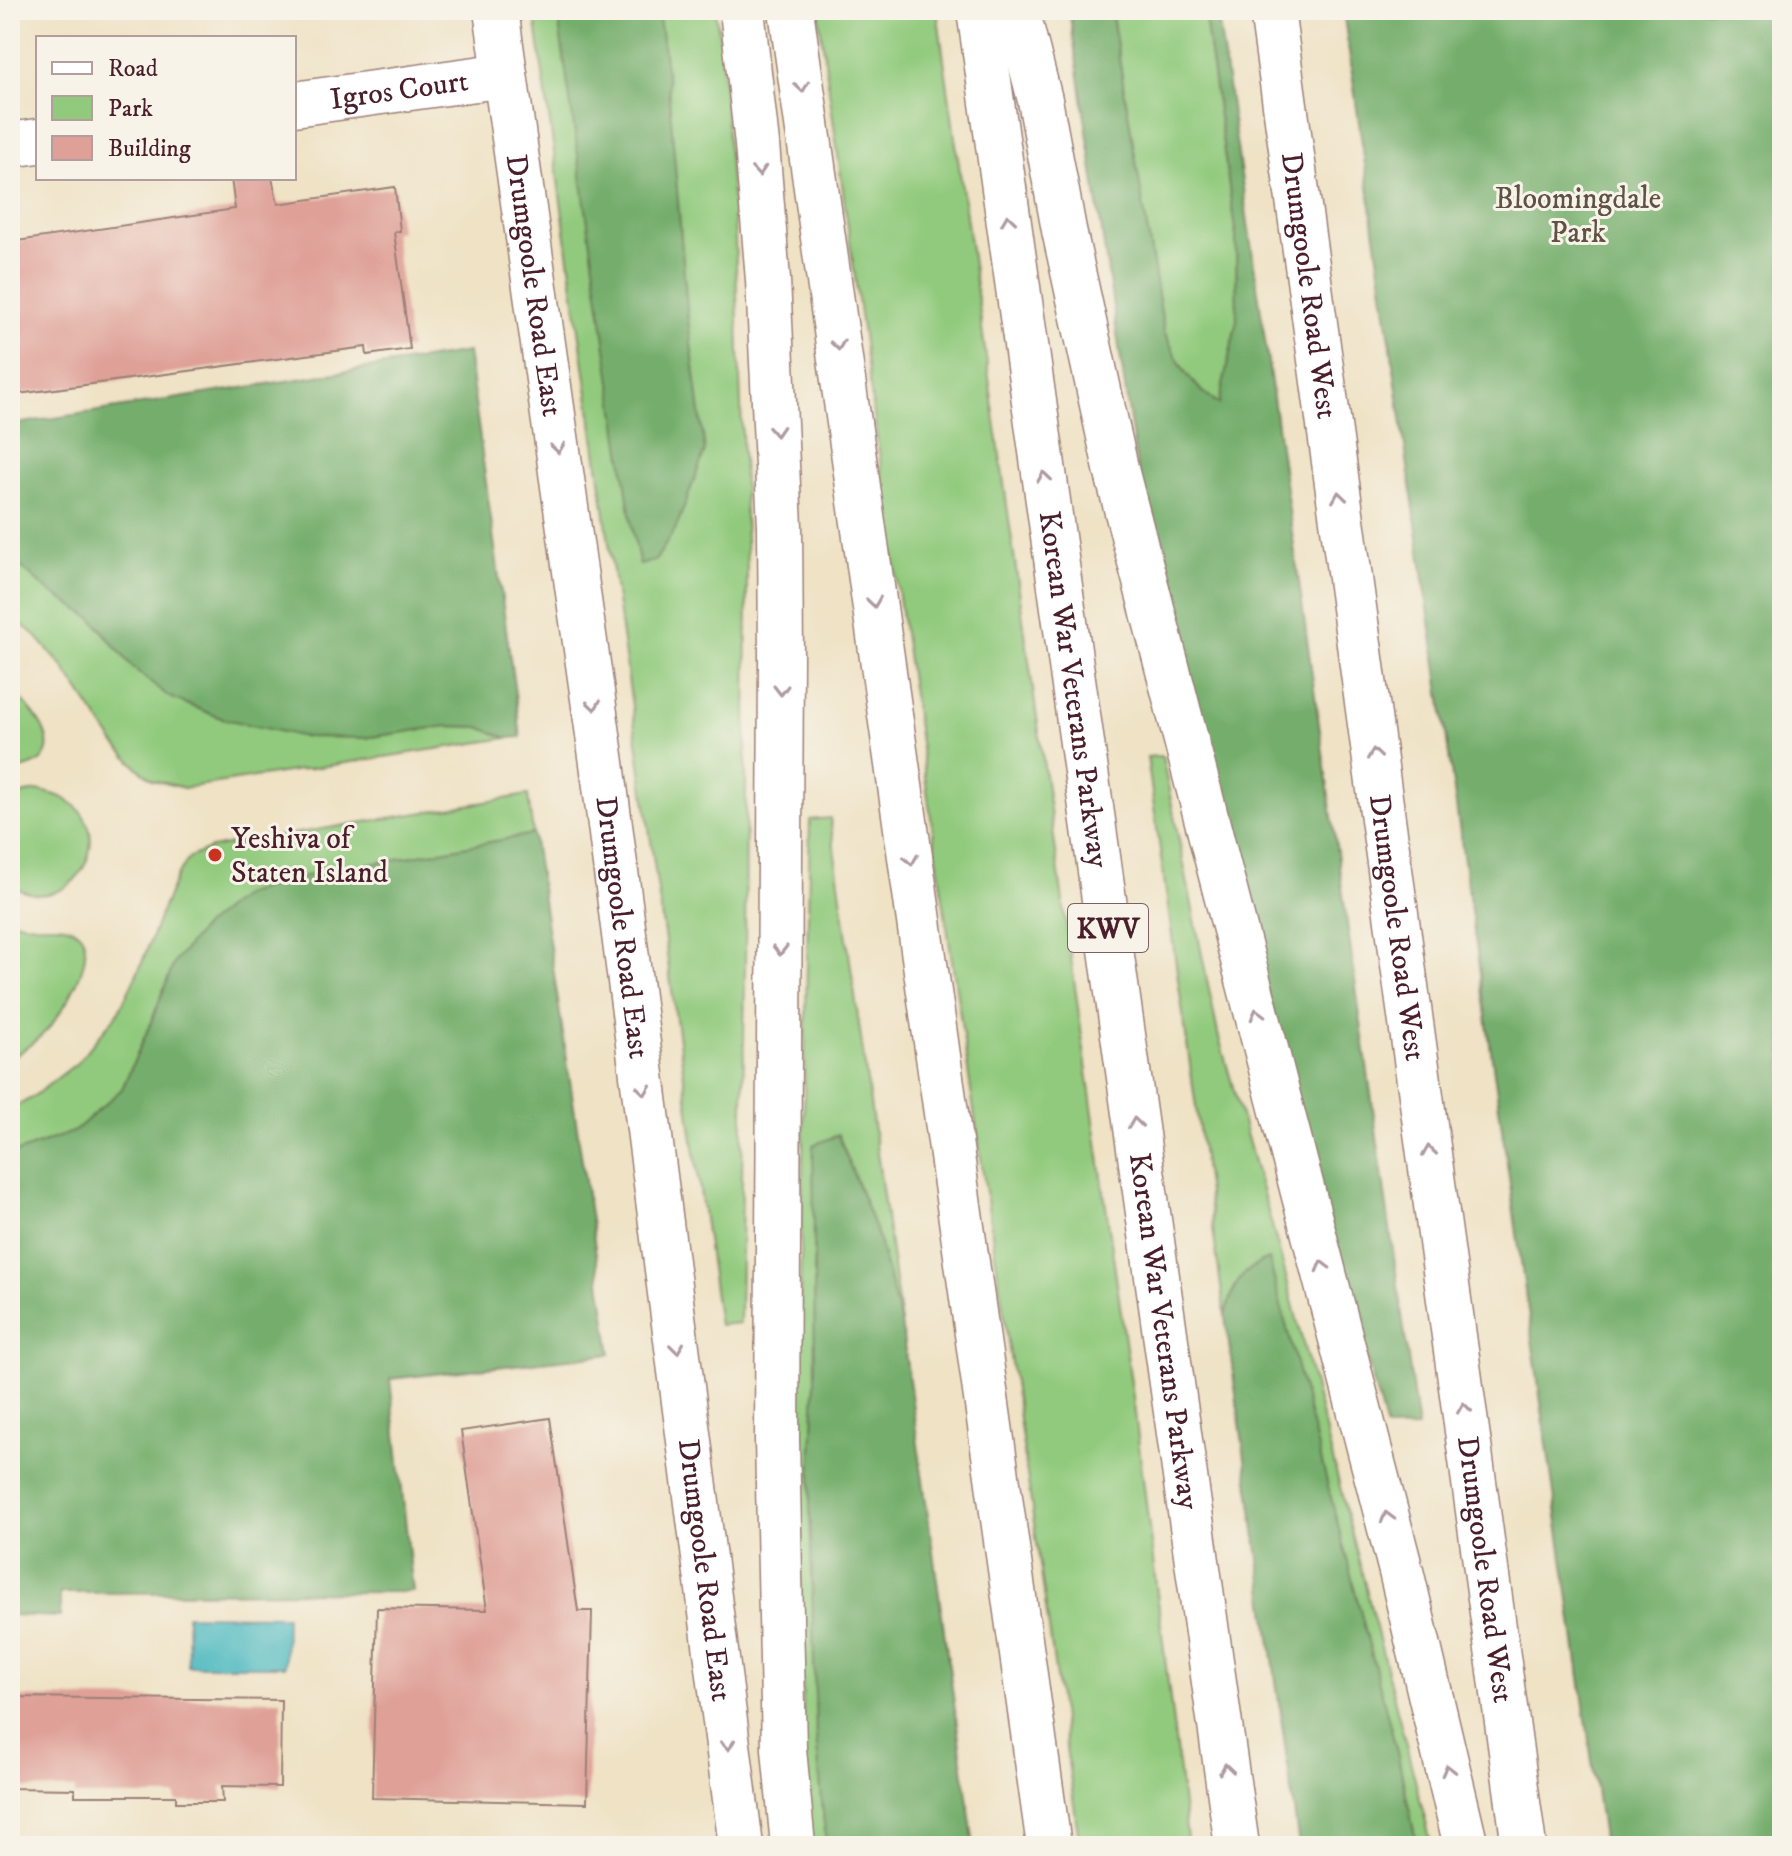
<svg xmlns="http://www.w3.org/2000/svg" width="1792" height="1856" font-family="'IM FELL DW Pica',serif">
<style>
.green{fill:#91ca7d;stroke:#6e7454;stroke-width:2}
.forest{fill:#74ae6c;stroke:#5f664c;stroke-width:2}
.water{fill:#49b8bf;stroke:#4a6c75;stroke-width:2}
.building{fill:#dfa097}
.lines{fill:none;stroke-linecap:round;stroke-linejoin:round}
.minor-casing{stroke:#9c8078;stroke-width:47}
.highway-casing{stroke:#9c8078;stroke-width:47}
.minor{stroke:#fff;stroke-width:44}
.highway{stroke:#fff;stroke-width:44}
.oneway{stroke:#ae9aa0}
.poi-dot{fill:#c8321e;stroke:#f7f3e8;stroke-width:3}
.labels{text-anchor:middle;stroke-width:6;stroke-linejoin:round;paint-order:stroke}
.shield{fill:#f7f3e8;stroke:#7e5f64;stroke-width:2}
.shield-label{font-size:28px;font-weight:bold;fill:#4a1f2b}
.street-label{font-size:30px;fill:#4a1f2b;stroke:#f7f3e8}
.park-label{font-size:30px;fill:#5f5244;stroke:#f7f3e8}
.poi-label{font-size:30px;fill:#4a1f2b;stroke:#f7f3e8;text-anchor:start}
</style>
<rect width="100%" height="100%" fill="#f7f3e8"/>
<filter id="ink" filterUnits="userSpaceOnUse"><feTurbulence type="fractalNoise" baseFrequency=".0125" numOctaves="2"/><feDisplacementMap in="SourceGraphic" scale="16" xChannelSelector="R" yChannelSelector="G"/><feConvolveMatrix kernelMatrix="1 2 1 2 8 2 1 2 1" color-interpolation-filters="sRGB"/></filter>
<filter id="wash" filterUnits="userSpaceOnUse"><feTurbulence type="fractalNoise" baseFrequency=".006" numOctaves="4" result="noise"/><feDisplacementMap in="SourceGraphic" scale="32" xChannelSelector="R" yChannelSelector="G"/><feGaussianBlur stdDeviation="1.8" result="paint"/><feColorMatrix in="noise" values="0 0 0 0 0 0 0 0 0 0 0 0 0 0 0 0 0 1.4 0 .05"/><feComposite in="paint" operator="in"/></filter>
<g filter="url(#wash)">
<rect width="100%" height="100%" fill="#efe2c5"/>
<g class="green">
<polygon points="534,10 715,10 721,46 735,239 747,569 745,973 740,1323 719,1325"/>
<polygon points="818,10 937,10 1133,1397 1188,1846 1080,1846 1017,1404 905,640"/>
<path d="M 1111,10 L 1204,10 L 1236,236 L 1237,320 L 1220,404 C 1188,384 1179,364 1164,331 Z"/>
<polygon points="10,557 46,589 93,619 132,667 364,738 447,726 479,727 507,738 184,788 153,780 138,768 115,744 63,667 34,634 10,616"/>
<path d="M 10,687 C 24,702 64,740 40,761 C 32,768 20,768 10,772 Z"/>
<polygon points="1162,756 1218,1034 1282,1261 1432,1846 1417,1846 1397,1752 1234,1287 1225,1315 1147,757"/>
<path d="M 40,791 C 136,807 78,931 10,884 L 10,800 L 25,793 Z"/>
<polygon points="528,795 533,834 305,876 243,895 174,963 152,1020 122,1089 75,1131 10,1155 10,1109 30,1099 77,1063 118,1013 141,965 164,905 178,874 190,857 211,848 232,844"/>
<polygon points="830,818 901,1323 877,1234 839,1136 814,1145 815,1383 810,1505 816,1736 826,1846 806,1846 797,1440 810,820"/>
<path d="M 10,920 C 18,922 26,924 35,925 C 48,926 67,922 78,932 C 101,953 62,1015 45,1032 C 34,1043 22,1051 10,1059 Z"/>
</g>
<g class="forest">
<polygon points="557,10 658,10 668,83 688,320 705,451 676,528 655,561 640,565 633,534"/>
<path d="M 1069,10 L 1111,10 L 1164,331 C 1179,364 1188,384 1219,404 L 1237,320 L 1236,236 L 1204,10 L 1217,10 L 1263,326 L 1418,1428 L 1386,1429 L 1151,563 Z"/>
<polygon points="1343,10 1782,10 1782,1846 1604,1846"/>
<polygon points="468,352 521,737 507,738 479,727 447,726 364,738 304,737 221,718 169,697 132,667 93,619 46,589 10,557 10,425"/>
<polygon points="533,834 611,1354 390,1379 413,1592 60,1593 60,1617 10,1615 10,1155 75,1131 122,1089 152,1020 174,963 203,927 243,895 305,876"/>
<polygon points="838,1135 877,1234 901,1323 974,1846 826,1846 816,1736 810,1505 815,1383 813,1145"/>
<path d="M 1269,1259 L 1397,1752 L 1417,1846 L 1299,1846 L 1225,1315 C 1234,1286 1238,1271 1269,1259 Z"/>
</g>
<polygon class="water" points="187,1615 286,1616 285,1666 188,1666"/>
<g id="blocks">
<g class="building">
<polygon points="231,178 272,178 278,204 395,187 400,231 394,232 410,349 367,355 366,347 10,395 10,242 235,209"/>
<polygon points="550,1418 578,1611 592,1611 587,1803 372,1798 377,1608 487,1610 461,1431"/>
<polygon points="10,1697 281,1700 280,1787 222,1786 223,1802 176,1802 176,1796 75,1796 75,1789 10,1788"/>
</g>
</g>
</g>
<g filter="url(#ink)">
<use href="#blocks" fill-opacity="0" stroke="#9c8078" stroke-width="2"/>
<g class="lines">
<defs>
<g id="minor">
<path id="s1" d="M 496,10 L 602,763 L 741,1846"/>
<path id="s2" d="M 1272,10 L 1524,1846"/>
<path id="s3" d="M 294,104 L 505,75"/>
<polyline points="10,145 38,141"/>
</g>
<g id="highway">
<polyline points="742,10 757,144 768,280 780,526 781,657 777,1440 784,1749 793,1846"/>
<polyline points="791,10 1049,1846"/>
<path id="s4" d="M 979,10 L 1237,1846"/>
<polyline points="1017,10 1040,100 1064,230 1117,473 1401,1571 1466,1846"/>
</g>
</defs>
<use href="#minor" class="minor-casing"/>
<use href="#highway" class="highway-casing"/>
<use href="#minor" class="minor"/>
<use href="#highway" class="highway"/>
</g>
<defs><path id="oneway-chevron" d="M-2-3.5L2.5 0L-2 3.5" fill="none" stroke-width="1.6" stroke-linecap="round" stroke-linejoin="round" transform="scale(2)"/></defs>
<g class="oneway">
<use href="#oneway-chevron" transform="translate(802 87) rotate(82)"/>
<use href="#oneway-chevron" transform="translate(759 171) rotate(85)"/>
<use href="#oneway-chevron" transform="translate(1008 220) rotate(-98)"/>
<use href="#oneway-chevron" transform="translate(838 345) rotate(82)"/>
<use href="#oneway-chevron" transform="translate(776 431) rotate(87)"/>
<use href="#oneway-chevron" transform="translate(558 448) rotate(82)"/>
<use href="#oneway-chevron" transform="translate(1044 477) rotate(-98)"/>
<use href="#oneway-chevron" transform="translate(1339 497) rotate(-98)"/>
<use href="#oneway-chevron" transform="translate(874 602) rotate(82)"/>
<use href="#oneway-chevron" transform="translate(781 690) rotate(90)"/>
<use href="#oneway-chevron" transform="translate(594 705) rotate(82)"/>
<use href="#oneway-chevron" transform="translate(1374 754) rotate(-98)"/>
<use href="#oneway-chevron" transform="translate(911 860) rotate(82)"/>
<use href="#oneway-chevron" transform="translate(780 950) rotate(90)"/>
<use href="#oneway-chevron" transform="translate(1257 1014) rotate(-105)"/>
<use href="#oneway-chevron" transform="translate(644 1090) rotate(83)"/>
<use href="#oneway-chevron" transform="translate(1135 1123) rotate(-98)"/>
<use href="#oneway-chevron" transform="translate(1429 1151) rotate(-98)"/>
<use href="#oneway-chevron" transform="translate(1322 1266) rotate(-105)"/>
<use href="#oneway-chevron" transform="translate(677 1348) rotate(83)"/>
<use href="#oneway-chevron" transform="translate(1464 1408) rotate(-98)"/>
<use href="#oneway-chevron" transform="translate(1387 1517) rotate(-105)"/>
<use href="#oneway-chevron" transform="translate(728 1745) rotate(83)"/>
<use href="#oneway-chevron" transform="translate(1226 1769) rotate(-98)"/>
<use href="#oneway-chevron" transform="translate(1448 1770) rotate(-104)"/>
</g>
</g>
<circle class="poi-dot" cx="215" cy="855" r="8"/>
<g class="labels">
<rect class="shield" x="1068" y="904" width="80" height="48" rx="6"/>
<g class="shield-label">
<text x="1108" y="938">KWV</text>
</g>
<g class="street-label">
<text dy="10" stroke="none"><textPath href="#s3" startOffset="106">Igros Court</textPath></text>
<text dy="10" stroke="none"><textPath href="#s1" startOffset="278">Drumgoole Road East</textPath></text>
<text dy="10" stroke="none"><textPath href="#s2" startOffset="278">Drumgoole Road West</textPath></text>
<text dy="10" stroke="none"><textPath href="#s4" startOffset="686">Korean War Veterans Parkway</textPath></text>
<text dy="10" stroke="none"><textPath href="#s1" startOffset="926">Drumgoole Road East</textPath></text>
<text dy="10" stroke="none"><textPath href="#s2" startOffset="926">Drumgoole Road West</textPath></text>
<text dy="10" stroke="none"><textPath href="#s4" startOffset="1334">Korean War Veterans Parkway</textPath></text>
<text dy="10" stroke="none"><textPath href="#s1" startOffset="1574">Drumgoole Road East</textPath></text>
<text dy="10" stroke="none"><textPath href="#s2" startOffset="1574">Drumgoole Road West</textPath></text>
</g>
<g class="park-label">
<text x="1578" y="208">Bloomingdale<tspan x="1578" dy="34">Park</tspan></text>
</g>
<g class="poi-label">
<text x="231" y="848">Yeshiva of<tspan x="231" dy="34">Staten Island</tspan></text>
</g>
</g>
<rect width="1792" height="1856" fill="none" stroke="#f7f3e8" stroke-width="40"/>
<rect x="36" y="36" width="260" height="144" fill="#f7f3e8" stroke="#b29e9c" stroke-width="2"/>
<rect x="52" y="62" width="40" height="12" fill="#ffffff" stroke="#b29e9c" stroke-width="2"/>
<text x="108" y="76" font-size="24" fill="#4a1f2b">Road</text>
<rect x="52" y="96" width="40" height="24" fill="#91ca7d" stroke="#b29e9c" stroke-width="2"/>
<text x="108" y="116" font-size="24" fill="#4a1f2b">Park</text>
<rect x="52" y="136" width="40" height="24" fill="#dfa097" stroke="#b29e9c" stroke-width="2"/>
<text x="108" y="156" font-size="24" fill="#4a1f2b">Building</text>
</svg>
